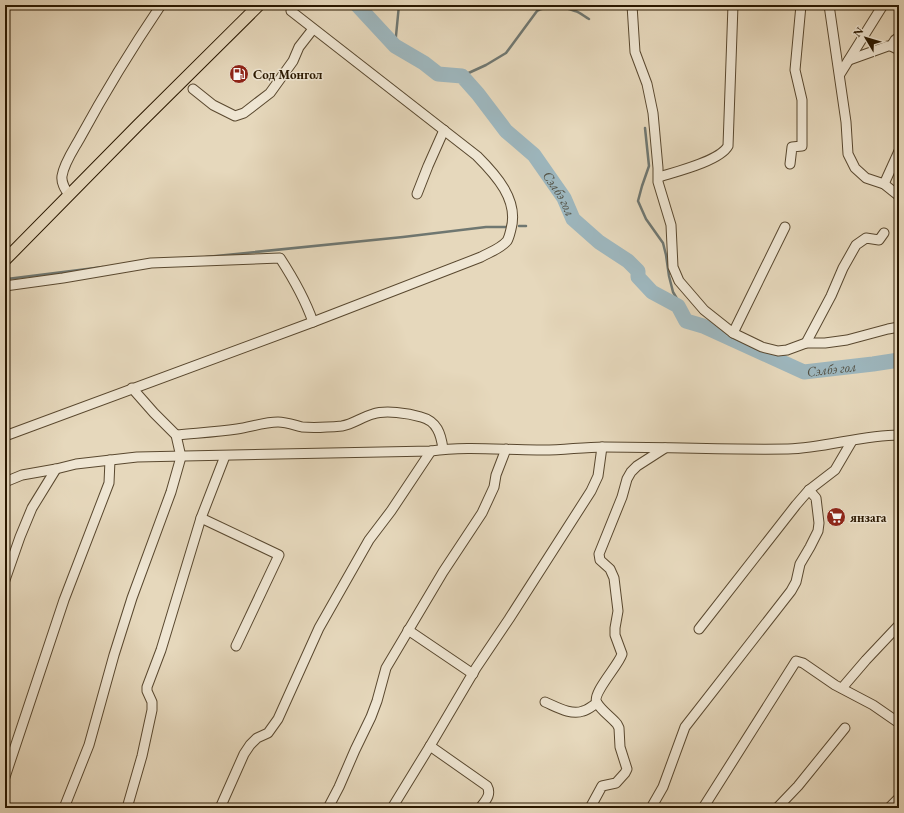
<svg xmlns="http://www.w3.org/2000/svg" width="904" height="813" font-family="'EB Garamond',serif">
<style>
.lines{fill:none;stroke-linecap:round;stroke-linejoin:round}
.stream{stroke:#6f7771;stroke-width:2.5}
.river{stroke:#9db6bd;stroke-width:15}
.minor-casing{stroke:#59482f;stroke-width:11}
.major-casing{stroke:#2a1800;stroke-width:13}
.minor{stroke:#efe6d3;stroke-width:9}
.major{stroke:#e6d8bc;stroke-width:11}
.labels{text-anchor:middle;stroke-width:3;stroke-linejoin:round;paint-order:stroke}
.poi-label{font-size:13px;font-weight:bold;fill:#2a1800;stroke:#efe6d3;text-anchor:start}
.water-label{font-size:14px;font-style:italic;fill:#524f42;stroke:#efe6d3}
</style>
<rect width="100%" height="100%" fill="#e6d8bc"/>
<filter id="stains"><feTurbulence type="fractalNoise" baseFrequency=".005" numOctaves="4"/><feColorMatrix values="0 0 0 0 .2 0 0 0 0 .09 0 0 0 0 .02 0 0 0 .5 -.17"/></filter>
<radialGradient id="worn" r=".72"><stop offset=".6" stop-color="#630" stop-opacity="0"/><stop offset="1" stop-color="#630" stop-opacity=".3"/></radialGradient>
<g class="lines">
<g class="stream">
<polyline points="395,46 399,5"/>
<path d="M 462,76 L 486,65 L 506,53 L 537,11 C 547,5 565,7 575,11 C 580,12 585,17 589,19"/>
<polyline points="645,128 649,166 642,186 638,201 646,219 663,243 666,255 669,276 673,292 686,314 703,326"/>
<polyline points="519,226 526,226"/>
<polyline points="206,257 403,237 486,227 506,227"/>
<polyline points="7,279 103,267"/>
</g>
<path class="river" id="s1" d="M 357,5 L 395,46 L 424,63 L 438,74 L 462,76 L 478,94 L 506,131 L 534,155 L 564,198 L 573,219 L 599,242 L 628,261 L 638,271 L 638,277 L 652,292 L 678,306 L 686,321 L 703,326 L 804,372 L 873,364 L 899,360"/>
<defs>
<g id="minor">
<polyline points="632,5 635,52 647,84 653,113 658,168 658,182 671,225 673,267 679,281 704,310 733,333 785,227"/>
<polyline points="829,5 846,122 848,154 855,168 866,178 884,184 899,196"/>
<polyline points="891,46 895,40 899,37"/>
<polyline points="849,60 888,46 891,46 899,50"/>
<polyline points="840,74 883,5"/>
<polyline points="193,89 213,105 235,116 244,113 270,93 293,61 299,47 313,29"/>
<polyline points="790,164 792,147 802,146 802,100 795,70 801,5"/>
<path d="M 659,177 C 675,172 720,161 728,146 L 733,5"/>
<polyline points="884,184 899,151"/>
<polyline points="417,194 428,166 444,130"/>
<path d="M 69,195 C 65,189 61,183 62,176 C 64,163 74,149 80,138 C 105,92 132,48 161,5"/>
<path d="M 5,286 L 63,278 L 151,263 L 280,258 C 293,278 305,299 313,322"/>
<polyline points="733,333 762,347 778,351 787,350 806,343 825,343 847,340 888,329 899,327"/>
<polyline points="806,343 831,296 843,268 856,245 866,238 879,240 884,233"/>
<path d="M 176,435 C 196,433 217,432 237,429 C 251,427 264,422 278,422 C 286,422 294,425 302,427 C 313,428 331,427 342,426 C 353,424 362,417 373,414 C 385,410 408,413 421,417 C 437,421 441,434 443,449"/>
<path d="M 5,436 L 313,322 L 481,257 C 490,252 500,249 507,241 C 509,238 510,233 511,229 C 519,200 496,175 477,156 L 291,11"/>
<path d="M 5,482 L 22,475 L 56,469 L 76,464 L 137,457 L 431,451 C 466,446 502,450 537,450 C 559,451 581,447 604,447 C 665,447 727,450 788,449 C 825,448 862,435 899,435"/>
<polyline points="201,518 279,555 236,646"/>
<polyline points="5,580 20,537 32,508 56,469"/>
<polyline points="699,629 796,505 809,490 835,470 852,441"/>
<polyline points="408,630 473,674"/>
<polyline points="842,688 866,660 899,625"/>
<path d="M 545,702 C 555,706 571,716 583,711 C 588,710 592,706 597,703"/>
<path d="M 430,746 L 487,786 C 492,795 485,801 480,808"/>
<polyline points="5,777 64,600 109,483 110,460"/>
<polyline points="64,808 89,745 114,655 132,598 171,492 181,457 176,435 154,413 132,388"/>
<polyline points="127,808 142,756 152,710 152,702 147,691 147,687 161,650 201,518 225,456"/>
<polyline points="220,808 244,754 250,745 257,738 268,733 278,719 319,628 369,540 391,511 431,451"/>
<polyline points="328,808 339,787 355,750 371,717 377,701 386,668 443,572 482,513 494,487 496,475 506,449"/>
<polyline points="392,808 430,746 476,668 509,619 591,491 598,476 602,447"/>
<path d="M 590,808 L 602,786 L 616,783 L 625,773 L 627,769 L 620,747 L 619,728 L 617,724 C 611,717 602,711 597,703 C 591,694 619,665 622,654 L 615,635 L 615,628 L 618,611 L 614,578 L 610,569 L 600,560 L 599,554 L 622,497 L 627,479 L 631,472 L 637,466 L 665,448"/>
<polyline points="651,808 663,787 685,727 791,591 796,582 800,564 810,547 818,531 819,523 816,498 809,490"/>
<polyline points="703,808 796,661 803,663 835,685 873,705 899,723"/>
<polyline points="777,808 798,786 845,728"/>
<polyline points="889,808 899,798"/>
</g>
<polyline id="major" points="5,260 138,125 259,5"/>
</defs>
<use href="#minor" class="minor-casing"/>
<use href="#major" class="major-casing"/>
<use href="#minor" class="minor"/>
<use href="#major" class="major"/>
</g>
<defs>
<symbol id="fuel-disc" viewBox="-11 -11 22 22"><circle r="9.5" fill="#8f2418" stroke="#efe6d3"/><path d="M-5.5-6h7V0h2V4h1.3V-2.5L3-4.5l.8-.8L6-3V5H2.5V1h-1V6h-7ZM-4.2-4.7v3.2H.2V-4.7Z" fill="#fff"/></symbol>
<symbol id="supermarket-disc" viewBox="-11 -11 22 22"><circle r="9.5" fill="#8f2418" stroke="#efe6d3"/><path d="M-6-5.5h2.5l.6 2H6L4.5 2H-2.5L-4.4-4H-6ZM-1.5 3.2a1.3 1.3 0 1 0 .1 0ZM3 3.2a1.3 1.3 0 1 0 .1 0Z" fill="#fff"/></symbol>
</defs>
<g fill-rule="evenodd">
<use href="#fuel-disc" x="228" y="63" width="22" height="22"/>
<use href="#supermarket-disc" x="825" y="506" width="22" height="22"/>
</g>
<g class="labels">
<g class="poi-label">
<text x="253" y="79">Сод Монгол</text>
<text x="850" y="522">янзага</text>
</g>
<g class="water-label">
<text dy="5" stroke="none"><textPath href="#s1" startOffset="285">Сэлбэ гол</textPath></text>
<text dy="5" stroke="none"><textPath href="#s1" startOffset="627">Сэлбэ гол</textPath></text>
</g>
</g>
<rect width="904" height="813" fill="none" stroke="#e6d8bc" stroke-width="20"/>
<rect x="6" y="6" width="892" height="801" fill="none" stroke="#2a1800" stroke-width="2"/>
<rect x="10" y="10" width="884" height="793" fill="none" stroke="#2a1800"/>
<g transform="translate(866 38) rotate(308)" stroke="#efe6d3" stroke-width="3" paint-order="stroke">
<path d="M0-3L7 15L0 10L-7 15Z" fill="#2a1800"/>
<text y="-6" font-size="11" font-weight="bold" text-anchor="middle" fill="#2a1800">N</text>
</g>
<rect width="100%" height="100%" filter="url(#stains)"/>
<rect width="100%" height="100%" fill="url(#worn)"/>
</svg>
